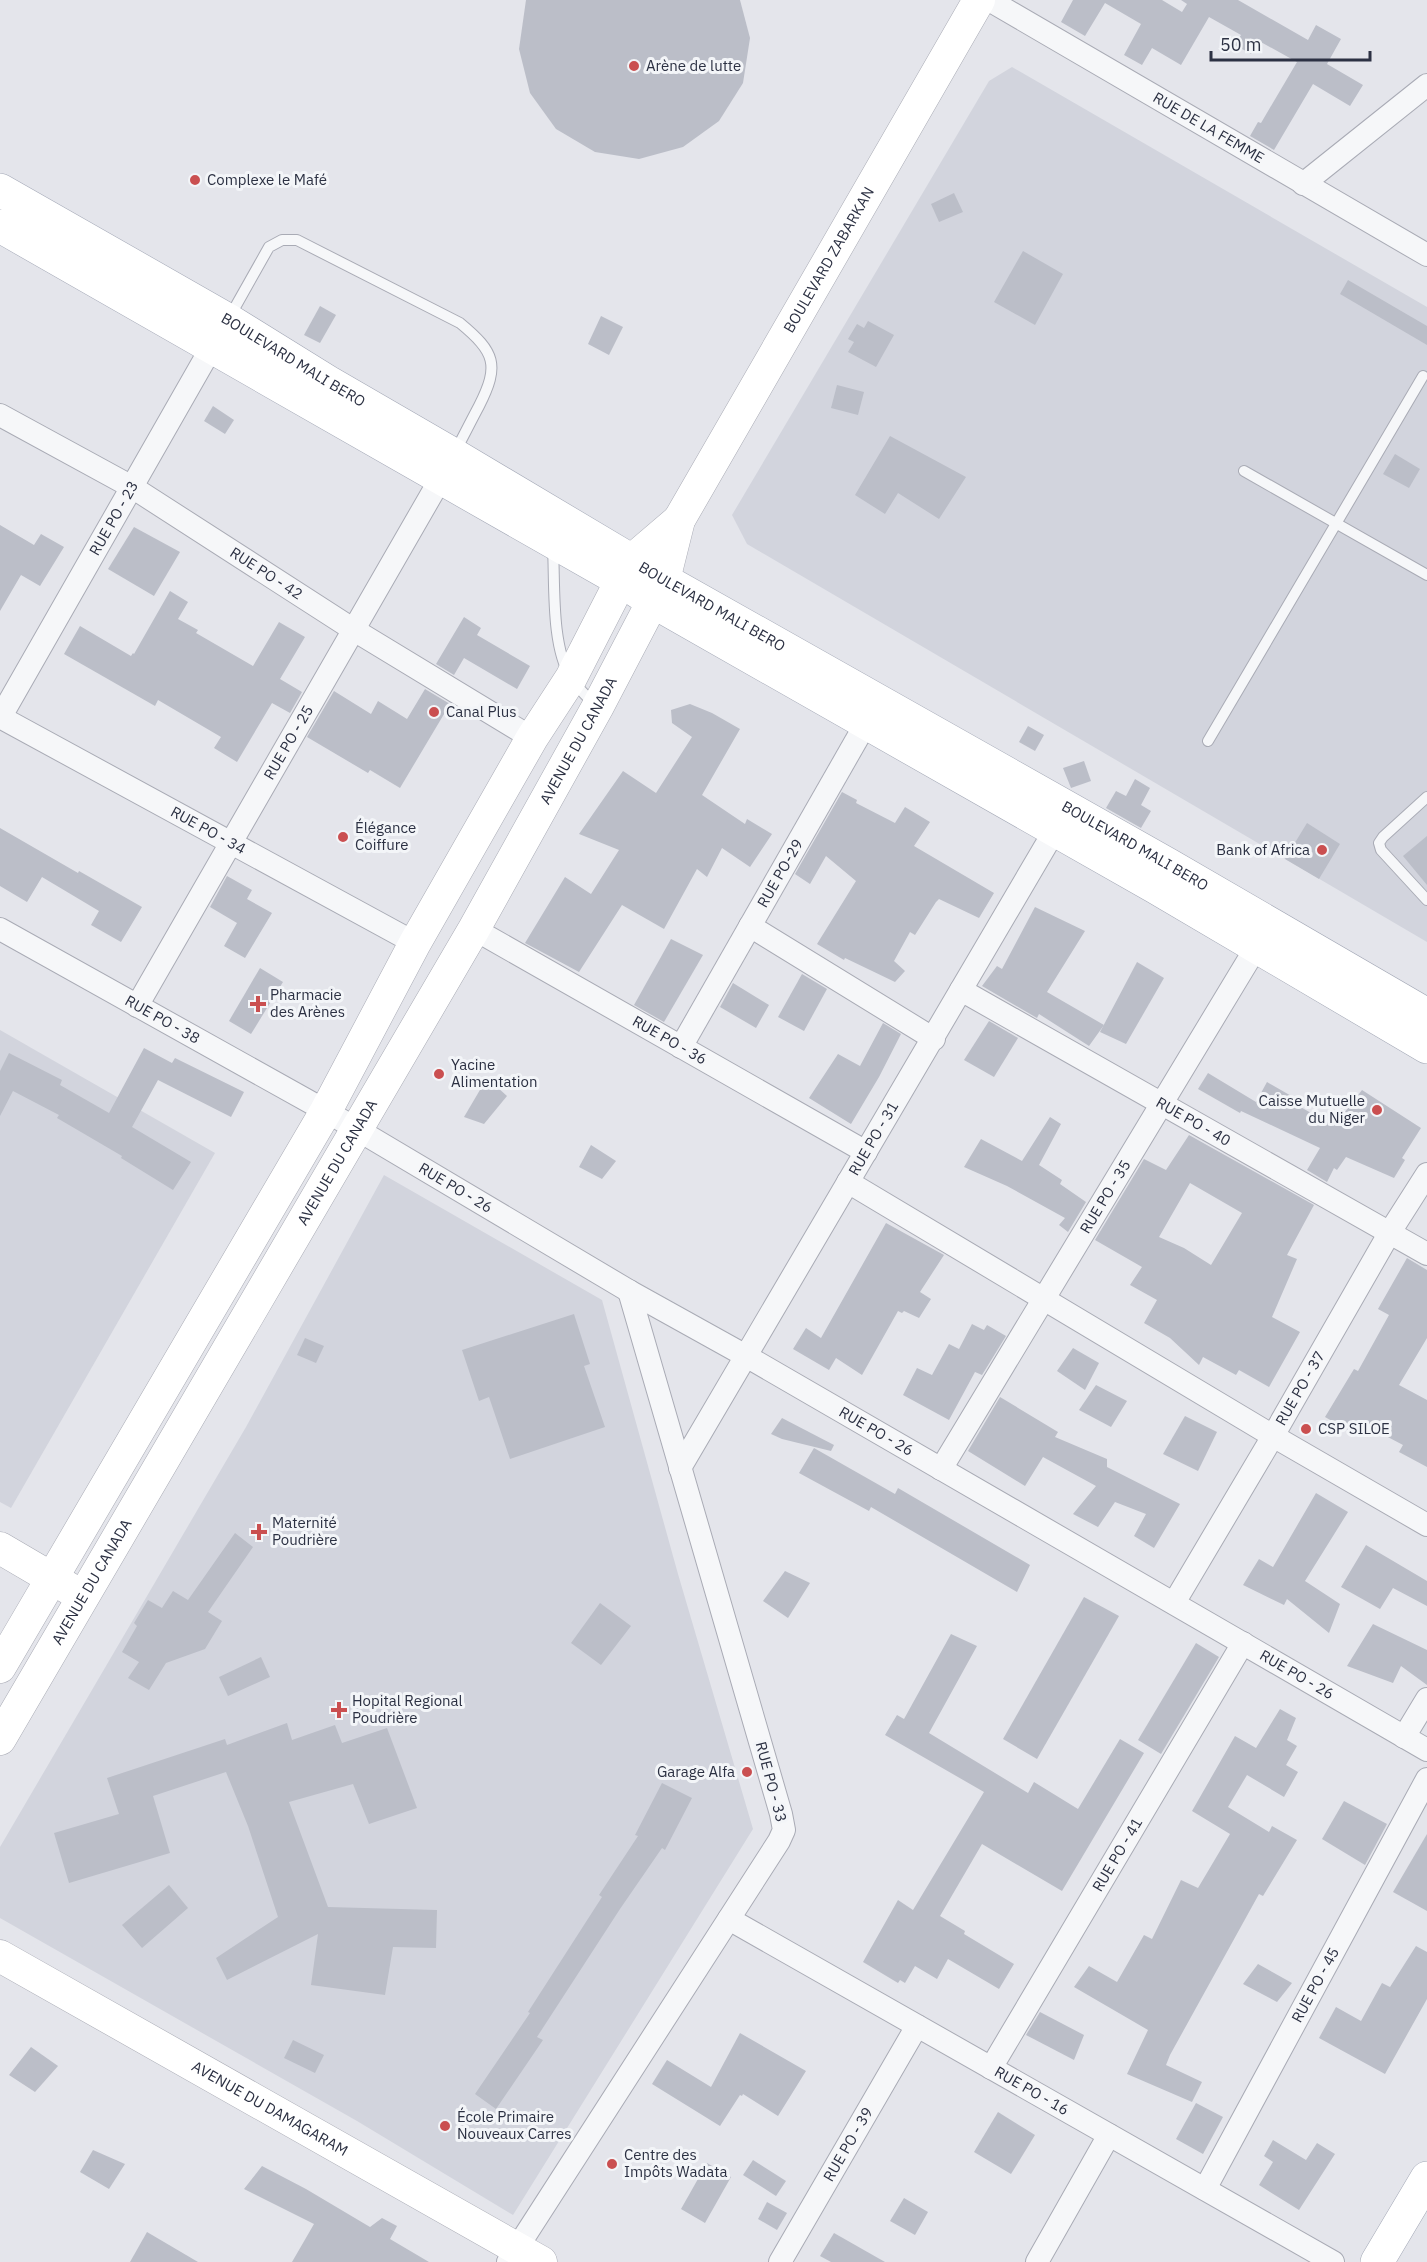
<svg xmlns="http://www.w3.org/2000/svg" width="1427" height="2262" font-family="'IBM Plex Sans',sans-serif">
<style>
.built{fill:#d2d4dd}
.building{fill:#bbbec8;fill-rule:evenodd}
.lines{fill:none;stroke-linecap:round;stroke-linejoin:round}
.lane-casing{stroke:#a9abb5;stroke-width:12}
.street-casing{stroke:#a9abb5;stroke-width:24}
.secondary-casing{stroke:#a9abb5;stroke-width:33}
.primary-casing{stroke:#a3a8b6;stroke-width:34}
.lane{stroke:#f6f7f9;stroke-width:10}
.street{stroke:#f6f7f9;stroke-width:22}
.secondary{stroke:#fff;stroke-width:32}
.primary{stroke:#fff;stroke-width:33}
.poi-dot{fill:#ca4f50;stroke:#f3f5f8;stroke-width:2}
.labels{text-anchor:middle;stroke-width:6;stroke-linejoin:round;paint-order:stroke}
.poi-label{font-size:15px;fill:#2c3143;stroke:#f3f5f8;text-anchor:start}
.street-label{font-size:15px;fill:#2c3143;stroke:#f3f5f8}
</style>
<rect width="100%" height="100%" fill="#e4e5eb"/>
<g class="built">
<polygon points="1012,67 1427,307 1427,942 747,544 732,515 989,81"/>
<polygon points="0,1030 215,1153 11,1508 0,1502"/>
<polygon points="384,1175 602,1300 678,1574 753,1829 513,2215 357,2121 0,1918 0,1847 246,1427"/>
</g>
<g class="building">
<polygon points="526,0 740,0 750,38 743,83 719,121 683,147 639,159 595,152 556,129 530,93 519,49"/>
<polygon points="1073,0 1162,0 1182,12 1187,4 1181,0 1238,0 1308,40 1316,25 1341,39 1327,64 1363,85 1350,106 1313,84 1274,150 1250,136 1258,122 1261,123 1297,62 1259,41 1251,54 1235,45 1241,35 1209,17 1181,65 1152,48 1142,65 1124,55 1141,24 1105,3 1085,36 1061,22"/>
<polygon points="954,193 963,212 939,222 931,204"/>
<polygon points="1023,251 1063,274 1035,325 994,302"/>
<polygon points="1348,280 1427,326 1427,345 1340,294"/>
<polygon points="320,306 336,315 320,343 304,335"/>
<polygon points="601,316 623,327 609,355 588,344"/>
<polygon points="868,321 894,335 876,367 848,352 854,342 848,339 857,324 864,328"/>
<polygon points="837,385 864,392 858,415 831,408"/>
<polygon points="213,406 234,420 225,434 204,421"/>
<polygon points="890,436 966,477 939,519 898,493 885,514 855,495"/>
<polygon points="1395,454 1420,469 1409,488 1383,474"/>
<polygon points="0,525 34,545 41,534 64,547 40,586 21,575 0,611"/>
<polygon points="134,527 180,552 154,596 108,569"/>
<polygon points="170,591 188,602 178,619 198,630 196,633 253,666 279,622 305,637 280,679 302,692 290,713 272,703 237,762 214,748 221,737 158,700 155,706 64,654 80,626 131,656 133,653 134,654"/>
<polygon points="464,617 481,628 477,635 530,666 517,689 464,658 454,675 436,664"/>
<polygon points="425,689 450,704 400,788 370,770 368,773 307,737 334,691 371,714 378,701 407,719"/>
<polygon points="690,704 712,713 740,729 702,795 745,824 747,819 772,834 750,867 722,848 707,877 697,869 664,929 622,905 579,972 525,943 565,877 591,894 619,850 579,834 623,771 656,793 692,737 672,723 671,710"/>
<polygon points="1028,726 1044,735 1035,751 1019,742"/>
<polygon points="1084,761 1091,781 1071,788 1063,768"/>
<polygon points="1135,779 1150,788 1141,805 1151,811 1141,828 1106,808 1116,791 1126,796"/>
<polygon points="842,792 857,800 856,803 895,823 905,807 930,822 914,846 994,893 979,918 939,899 936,902 915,935 910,932 894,961 905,971 895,982 845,958 844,960 817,944 856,881 826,856 810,884 795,874"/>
<polygon points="1307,823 1340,844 1319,879 1285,859"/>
<polygon points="0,828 78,873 79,871 142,907 121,942 91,925 99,911 42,877 27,902 0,886"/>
<polygon points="1427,836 1427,885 1403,856"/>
<polygon points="227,876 252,890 247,899 272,913 245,958 224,946 237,923 210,907"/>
<polygon points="1035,907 1085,931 1047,992 1104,1025 1089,1046 1039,1014 1037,1018 982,986 997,966 1002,969"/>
<polygon points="671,939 703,955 664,1022 634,1005"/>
<polygon points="1137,962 1164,978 1126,1044 1100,1032"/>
<polygon points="260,968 283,982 251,1034 229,1021"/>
<polygon points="802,974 827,989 804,1031 778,1017"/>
<polygon points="733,983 769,1005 756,1028 720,1007"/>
<polygon points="989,1021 1018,1038 994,1077 964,1060"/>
<polygon points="883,1023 901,1034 879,1077 851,1124 809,1098 838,1054 860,1066"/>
<polygon points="144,1048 172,1063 175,1058 244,1092 231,1117 158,1080 132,1127 191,1162 173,1190 121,1158 122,1156 57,1118 59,1115 13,1091 0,1116 0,1071 9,1053 62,1080 60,1085 109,1113"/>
<polygon points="1208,1073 1256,1102 1267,1082 1300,1101 1297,1105 1334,1126 1362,1090 1421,1128 1402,1158 1405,1160 1394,1178 1346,1157 1337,1170 1334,1168 1327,1182 1307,1170 1320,1148 1241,1111 1240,1113 1198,1089"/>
<polygon points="487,1078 507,1096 484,1124 464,1117"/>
<polygon points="1050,1117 1061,1124 1039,1165 1062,1180 1060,1184 1086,1202 1068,1232 1059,1225 1065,1218 1007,1186 964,1167 981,1139 1022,1161"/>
<path d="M 1189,1135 L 1314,1205 L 1287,1255 L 1297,1259 L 1272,1317 L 1300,1332 L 1269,1387 L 1239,1370 L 1236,1375 L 1203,1357 L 1199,1365 L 1170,1338 L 1144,1323 L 1157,1300 L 1130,1285 L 1142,1267 L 1095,1240 L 1144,1159 L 1166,1170 ZM 1190,1183 L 1242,1213 L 1211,1265 L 1184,1248 L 1159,1237 Z"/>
<polygon points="591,1145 616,1161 602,1179 579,1167"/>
<polygon points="886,1223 944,1255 920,1292 931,1299 919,1318 904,1311 902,1313 898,1311 862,1375 836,1358 829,1370 793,1349 806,1328 821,1338"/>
<polygon points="1407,1258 1427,1270 1427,1338 1399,1385 1427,1400 1427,1467 1399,1452 1403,1445 1367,1426 1360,1437 1325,1417 1354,1369 1358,1371 1389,1315 1378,1309"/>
<polygon points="574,1314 590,1364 584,1366 605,1427 510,1459 489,1397 479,1401 462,1350"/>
<polygon points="972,1324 984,1330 987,1325 1006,1336 982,1375 975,1372 949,1420 903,1395 917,1368 932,1375 949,1344 959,1349"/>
<polygon points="305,1338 324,1346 316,1363 297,1355"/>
<polygon points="1073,1348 1099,1363 1085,1390 1057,1371"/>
<polygon points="1096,1385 1127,1401 1111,1427 1079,1410"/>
<polygon points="1000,1397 1058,1432 1055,1437 1107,1459 1107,1467 1180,1504 1154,1548 1134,1536 1146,1514 1115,1502 1098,1527 1073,1514 1096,1486 1043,1457 1025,1486 968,1451"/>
<polygon points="1185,1416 1217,1432 1198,1471 1163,1454"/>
<polygon points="782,1418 834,1445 831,1451 782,1439 771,1434"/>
<polygon points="814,1448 895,1494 898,1488 1030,1565 1017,1592 871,1507 869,1511 799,1473"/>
<polygon points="1316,1493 1348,1512 1305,1581 1340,1604 1329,1633 1287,1599 1284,1605 1243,1585 1259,1559 1273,1567"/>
<polygon points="235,1533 253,1547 208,1612 222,1621 205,1649 166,1663 149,1690 128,1678 139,1662 122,1652 137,1626 134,1623 148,1600 162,1608 173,1591 188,1600"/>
<polygon points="1366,1545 1427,1581 1427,1606 1393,1588 1380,1609 1341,1587"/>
<polygon points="785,1571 810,1583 788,1618 763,1601"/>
<polygon points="1084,1597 1119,1616 1037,1759 1003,1739"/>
<polygon points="600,1603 631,1626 601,1665 571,1643"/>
<polygon points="1373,1624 1427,1650 1427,1685 1401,1666 1393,1683 1347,1666"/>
<polygon points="951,1634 977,1646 929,1733 1028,1793 1034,1782 1078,1809 1120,1739 1144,1753 1062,1891 982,1844 940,1916 965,1931 964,1934 1014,1964 999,1989 948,1959 937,1979 915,1966 905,1983 900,1980 898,1983 863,1962 898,1900 913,1910 984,1792 885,1735 897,1715 904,1719"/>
<polygon points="1196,1643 1219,1657 1161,1754 1138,1740"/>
<polygon points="261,1657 270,1677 228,1696 219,1677"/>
<polygon points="1280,1709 1296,1718 1287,1740 1297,1746 1286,1765 1298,1772 1284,1797 1247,1775 1228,1807 1269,1832 1272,1826 1297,1840 1263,1896 1259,1894 1170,2055 1166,2065 1202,2082 1192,2102 1127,2074 1148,2030 1074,1987 1089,1966 1117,1982 1144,1935 1152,1939 1181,1880 1198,1888 1230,1834 1192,1811 1235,1736 1256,1748"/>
<polygon points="287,1723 292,1740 335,1725 342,1743 387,1728 417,1808 369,1824 353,1784 289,1802 328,1907 437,1910 436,1948 393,1947 385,1995 311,1985 318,1934 227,1980 216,1958 278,1917 248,1826 226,1772 153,1796 170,1853 69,1883 54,1833 119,1814 107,1778 225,1739 227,1745"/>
<polygon points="662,1783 692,1798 665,1850 662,1848 620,1909 537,2037 543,2040 496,2109 475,2094 530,2013 528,2012 602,1897 599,1895 638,1836 635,1835"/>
<polygon points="1344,1801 1387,1824 1365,1865 1322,1839"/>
<polygon points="1427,1834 1427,1911 1393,1892"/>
<polygon points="169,1885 188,1908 142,1948 122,1925"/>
<polygon points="1416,1946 1427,1952 1427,1999 1385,2074 1319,2038 1336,2007 1361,2021 1382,1983 1390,1987"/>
<polygon points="1258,1964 1292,1983 1277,2002 1243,1984"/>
<polygon points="1040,2012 1084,2035 1074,2060 1026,2035"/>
<polygon points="740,2033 806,2071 778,2116 743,2094 742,2096 740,2095 720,2126 652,2084 667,2060 711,2087"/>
<polygon points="293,2040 324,2055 315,2073 284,2058"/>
<polygon points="31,2047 58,2066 35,2092 9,2075"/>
<polygon points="1196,2103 1223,2117 1203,2154 1176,2139"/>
<polygon points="998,2112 1035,2135 1011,2174 974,2152"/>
<polygon points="1273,2140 1306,2160 1317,2143 1335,2154 1299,2210 1259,2185 1273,2162 1264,2156"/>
<polygon points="93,2150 125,2164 109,2189 80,2172"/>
<polygon points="753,2160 786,2181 776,2196 743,2175"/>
<polygon points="707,2163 731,2177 705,2223 681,2209"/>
<polygon points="262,2166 306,2189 370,2227 382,2218 397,2226 390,2239 429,2262 292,2262 314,2224 244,2189"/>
<polygon points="904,2198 928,2212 915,2235 890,2221"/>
<polygon points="767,2202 787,2213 777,2230 758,2219"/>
<polygon points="147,2232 198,2262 130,2262"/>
<polygon points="834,2233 885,2262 831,2262 820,2256"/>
</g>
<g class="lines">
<defs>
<g id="lane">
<path d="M 229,318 L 269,247 L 282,240 L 297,240 L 460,323 C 495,352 500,365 479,406 C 471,421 463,437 455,452"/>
<polyline points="1244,471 1427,575"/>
<path d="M 553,548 C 555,585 551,646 571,678 C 577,688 588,697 596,706"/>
<polyline points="1208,741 1423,376"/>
<polyline points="1427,797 1383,837 1379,843 1381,850 1427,900"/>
</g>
<g id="street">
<path id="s1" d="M 989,0 L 1427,255"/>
<polyline points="1303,184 1427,85"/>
<path id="s2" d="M 0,415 L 132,487 L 354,630 L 532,738"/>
<path id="s3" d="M 0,717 L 415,943"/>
<path id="s4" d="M 0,718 L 218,336"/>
<polyline points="750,926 934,1039"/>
<path id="s5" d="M 0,929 L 326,1111 L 629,1291 L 746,1356 L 1427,1750"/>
<path id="s6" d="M 474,929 L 866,1152"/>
<path id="s7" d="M 961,990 L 1427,1254"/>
<path id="s8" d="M 137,1006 L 441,478"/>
<path id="s9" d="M 681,1047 L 873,711"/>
<polyline points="848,1182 1273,1436 1427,1525"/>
<path id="s10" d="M 680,1468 L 1062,818"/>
<path id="s11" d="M 941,1469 L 1263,936"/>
<path id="s12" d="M 1174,1603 L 1273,1436 L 1390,1232 L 1427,1174"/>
<polyline points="1404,1737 1427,1699"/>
<path id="s13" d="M 729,1919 L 1333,2262"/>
<path id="s14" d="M 991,2068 L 1243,1643"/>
<path id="s15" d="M 1205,2189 L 1427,1779"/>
<polyline points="508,2262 779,1841 784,1830 781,1814 629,1291"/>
<path id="s16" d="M 780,2262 L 917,2026"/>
<polyline points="1037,2262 1109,2135"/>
</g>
<g id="secondary">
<polyline points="0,1548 70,1589"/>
<polyline points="0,1667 326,1111 415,943 532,738 571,678 631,561 679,520"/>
<path id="s17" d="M 0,1739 L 474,929 L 597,708 L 664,580 L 679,520 L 979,0"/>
<path id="s18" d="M 0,1956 L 541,2262"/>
</g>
<g id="primary">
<path id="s19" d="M 0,190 L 228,320 L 328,382 L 454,455 L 664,580 L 1169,865 L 1427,1015"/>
<polyline points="0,226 441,478 620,580 652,601 1155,887 1427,1047"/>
<polyline points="1377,2262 1427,2178"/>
</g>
</defs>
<use href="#lane" class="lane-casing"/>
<use href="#street" class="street-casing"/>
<use href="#secondary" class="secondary-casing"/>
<use href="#primary" class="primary-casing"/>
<use href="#lane" class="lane"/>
<use href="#street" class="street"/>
<use href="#secondary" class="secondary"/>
<use href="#primary" class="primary"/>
</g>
<g class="poi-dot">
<circle cx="634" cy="66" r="6"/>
<circle cx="195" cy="180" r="6"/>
<circle cx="434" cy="712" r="6"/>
<circle cx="343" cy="837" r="6"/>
<circle cx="1322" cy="850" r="6"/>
<path d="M255 995h6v6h6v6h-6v6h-6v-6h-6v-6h6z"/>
<circle cx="439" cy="1074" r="6"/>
<circle cx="1377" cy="1110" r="6"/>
<circle cx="1306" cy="1429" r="6"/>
<path d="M256 1523h6v6h6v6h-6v6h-6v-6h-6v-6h6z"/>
<path d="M336 1701h6v6h6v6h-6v6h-6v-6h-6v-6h6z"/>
<circle cx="747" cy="1772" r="6"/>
<circle cx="445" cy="2126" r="6"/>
<circle cx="612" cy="2164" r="6"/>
</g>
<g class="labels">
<g class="poi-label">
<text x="646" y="71">Arène de lutte</text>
<text x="207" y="185">Complexe le Mafé</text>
<text x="446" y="717">Canal Plus</text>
<text x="355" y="833">Élégance<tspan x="355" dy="17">Coiffure</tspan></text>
<text x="1310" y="855" text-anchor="end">Bank of Africa</text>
<text x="270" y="1000">Pharmacie<tspan x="270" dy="17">des Arènes</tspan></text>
<text x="451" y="1070">Yacine<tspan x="451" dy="17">Alimentation</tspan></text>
<text x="1365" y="1106" text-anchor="end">Caisse Mutuelle<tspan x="1365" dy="17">du Niger</tspan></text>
<text x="1318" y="1434">CSP SILOE</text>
<text x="272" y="1528">Maternité<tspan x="272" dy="17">Poudrière</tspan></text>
<text x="352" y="1706">Hopital Regional<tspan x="352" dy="17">Poudrière</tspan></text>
<text x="735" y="1777" text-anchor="end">Garage Alfa</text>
<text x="457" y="2122">École Primaire<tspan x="457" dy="17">Nouveaux Carres</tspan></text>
<text x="624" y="2160">Centre des<tspan x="624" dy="17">Impôts Wadata</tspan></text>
</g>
<g class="street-label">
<text dy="5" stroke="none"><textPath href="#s1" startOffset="254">RUE DE LA FEMME</textPath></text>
<text dy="5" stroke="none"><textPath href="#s17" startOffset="1698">BOULEVARD ZABARKAN</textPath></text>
<text dy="5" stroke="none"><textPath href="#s19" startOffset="339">BOULEVARD MALI BERO</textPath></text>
<text dy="5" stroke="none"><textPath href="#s4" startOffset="230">RUE PO - 23</textPath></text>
<text dy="5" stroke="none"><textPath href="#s2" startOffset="310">RUE PO - 42</textPath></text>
<text dy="5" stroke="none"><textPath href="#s19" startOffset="825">BOULEVARD MALI BERO</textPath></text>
<text dy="5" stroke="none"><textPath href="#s17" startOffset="1154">AVENUE DU CANADA</textPath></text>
<text dy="5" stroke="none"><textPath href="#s8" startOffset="304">RUE PO - 25</textPath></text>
<text dy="5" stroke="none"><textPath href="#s3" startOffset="237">RUE PO - 34</textPath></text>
<text dy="5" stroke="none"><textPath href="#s19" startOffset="1311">BOULEVARD MALI BERO</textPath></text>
<text dy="5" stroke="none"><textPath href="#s9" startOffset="200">RUE PO-29</textPath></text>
<text dy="5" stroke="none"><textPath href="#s5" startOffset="186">RUE PO - 38</textPath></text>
<text dy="5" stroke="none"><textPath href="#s6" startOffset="225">RUE PO - 36</textPath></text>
<text dy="5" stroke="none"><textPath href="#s7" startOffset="267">RUE PO - 40</textPath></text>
<text dy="5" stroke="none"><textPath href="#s10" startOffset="382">RUE PO - 31</textPath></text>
<text dy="5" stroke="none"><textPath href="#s17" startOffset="668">AVENUE DU CANADA</textPath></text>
<text dy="5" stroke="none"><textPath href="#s5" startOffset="524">RUE PO - 26</textPath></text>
<text dy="5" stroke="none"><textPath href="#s11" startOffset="318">RUE PO - 35</textPath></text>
<text dy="5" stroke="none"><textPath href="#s12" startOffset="249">RUE PO - 37</textPath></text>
<text dy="5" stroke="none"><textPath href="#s5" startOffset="1010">RUE PO - 26</textPath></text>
<text dy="5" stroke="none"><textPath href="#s17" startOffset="182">AVENUE DU CANADA</textPath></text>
<text dy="5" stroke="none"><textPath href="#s5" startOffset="1496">RUE PO - 26</textPath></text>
<text transform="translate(771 1782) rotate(75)" y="5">RUE PO - 33</text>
<text dy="5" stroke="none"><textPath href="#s14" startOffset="248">RUE PO - 41</textPath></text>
<text dy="5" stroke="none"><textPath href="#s15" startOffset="232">RUE PO - 45</textPath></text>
<text dy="5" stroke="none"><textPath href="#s13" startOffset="348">RUE PO - 16</textPath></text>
<text dy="5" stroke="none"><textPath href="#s18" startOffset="310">AVENUE DU DAMAGARAM</textPath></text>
<text dy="5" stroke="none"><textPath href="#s16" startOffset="136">RUE PO - 39</textPath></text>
</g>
</g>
<path d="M1211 51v9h159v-9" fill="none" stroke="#2c3143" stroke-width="3"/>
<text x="1220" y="51" font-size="18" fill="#2c3143" stroke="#f3f5f8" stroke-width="4.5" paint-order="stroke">50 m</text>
</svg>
